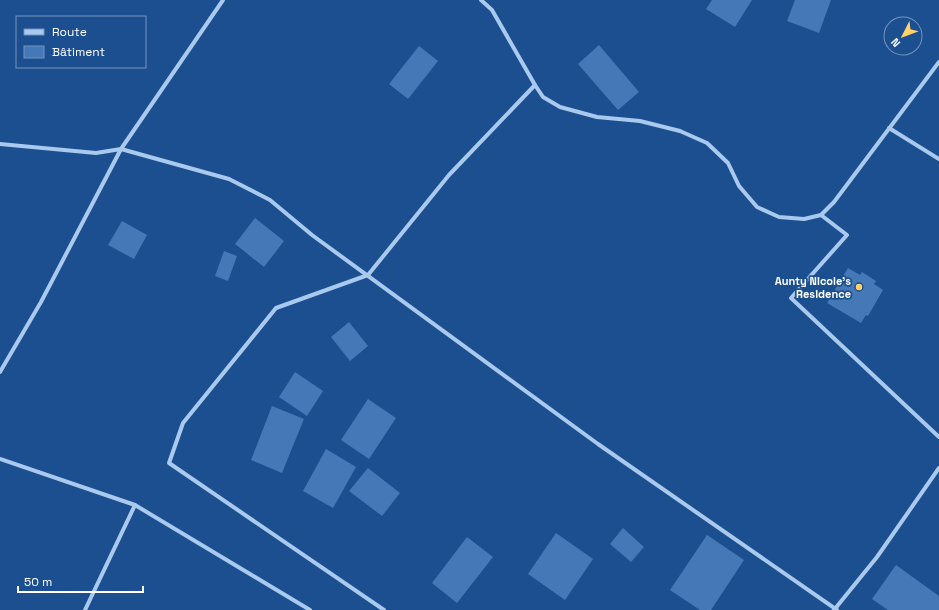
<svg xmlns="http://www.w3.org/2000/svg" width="939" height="610" font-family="'Space Grotesk',sans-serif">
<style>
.building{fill:#4478b7}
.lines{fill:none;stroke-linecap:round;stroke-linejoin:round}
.minor{stroke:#a9c9ee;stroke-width:4}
.poi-dot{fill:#ffd166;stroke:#1b4f8f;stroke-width:1.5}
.labels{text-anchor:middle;stroke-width:3.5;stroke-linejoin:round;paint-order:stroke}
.poi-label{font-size:11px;font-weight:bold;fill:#fff;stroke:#1b4f8f;text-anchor:end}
</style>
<rect width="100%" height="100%" fill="#1b4f8f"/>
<g class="building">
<polygon points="712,0 752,0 735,27 706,9"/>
<polygon points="795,0 831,0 819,33 787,21"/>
<polygon points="599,45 639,92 618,110 578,64"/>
<polygon points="419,46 438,61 408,99 389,84"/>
<polygon points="255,218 284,241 264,267 235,244"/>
<polygon points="122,221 147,235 134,259 108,245"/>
<polygon points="224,251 237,256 228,281 215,276"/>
<polygon points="848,268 860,275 862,272 876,281 874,284 883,290 868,316 866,315 861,323 827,303"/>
<polygon points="349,322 368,346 350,361 331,337"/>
<polygon points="295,372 323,391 307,416 279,397"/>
<polygon points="368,399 396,418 369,459 341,440"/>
<polygon points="272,406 304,419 282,473 251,460"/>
<polygon points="326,449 356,467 333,508 303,491"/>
<polygon points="368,468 400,493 382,516 349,491"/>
<polygon points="623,528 644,547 631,562 610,544"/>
<polygon points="556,533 593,559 565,600 528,574"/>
<polygon points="707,535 744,560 711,610 700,610 670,590"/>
<polygon points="467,537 493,557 457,603 432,583"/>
<polygon points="896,565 939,596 939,610 888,610 872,599"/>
</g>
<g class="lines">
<g class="minor">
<polyline points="481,0 492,10 535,85 543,97 560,107 597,117 640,121 680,131 707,143 728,163 739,186 757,207 779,217 804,219 821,215 834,202 939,62"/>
<polyline points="889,128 939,159"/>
<polyline points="0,144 96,153 121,149 229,179 270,200 312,235 598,444 837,610"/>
<polyline points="821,215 847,235 791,298 939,437"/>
<polyline points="0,372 41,302 121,149 223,0"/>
<polyline points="0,459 135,505 310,610"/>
<polyline points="85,610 135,505"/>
<polyline points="384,610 169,463 183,423 276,308 368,275 449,175 535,85"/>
<polyline points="834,610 877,557 939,468"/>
</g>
</g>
<circle class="poi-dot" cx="859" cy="287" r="4"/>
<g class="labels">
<g class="poi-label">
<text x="851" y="285">Aunty Nicole's<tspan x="851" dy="13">Residence</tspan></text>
</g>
</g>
<rect x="16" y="16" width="130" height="52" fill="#1b4f8f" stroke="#7695bc"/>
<rect x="24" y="29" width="20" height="6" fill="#a9c9ee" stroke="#7695bc"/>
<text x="52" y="36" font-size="12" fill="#ffffff">Route</text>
<rect x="24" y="46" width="20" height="12" fill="#4478b7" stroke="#7695bc"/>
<text x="52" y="56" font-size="12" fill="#ffffff">Bâtiment</text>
<g transform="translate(903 36) rotate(228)"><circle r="19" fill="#1b4f8f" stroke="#7695bc"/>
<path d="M0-3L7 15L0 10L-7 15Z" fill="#ffd166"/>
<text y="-6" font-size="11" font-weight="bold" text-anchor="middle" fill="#ffffff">N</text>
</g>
<path d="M18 586v6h125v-6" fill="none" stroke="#ffffff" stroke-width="2"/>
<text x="24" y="586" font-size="12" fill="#ffffff" stroke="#1b4f8f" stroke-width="3" paint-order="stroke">50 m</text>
</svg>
